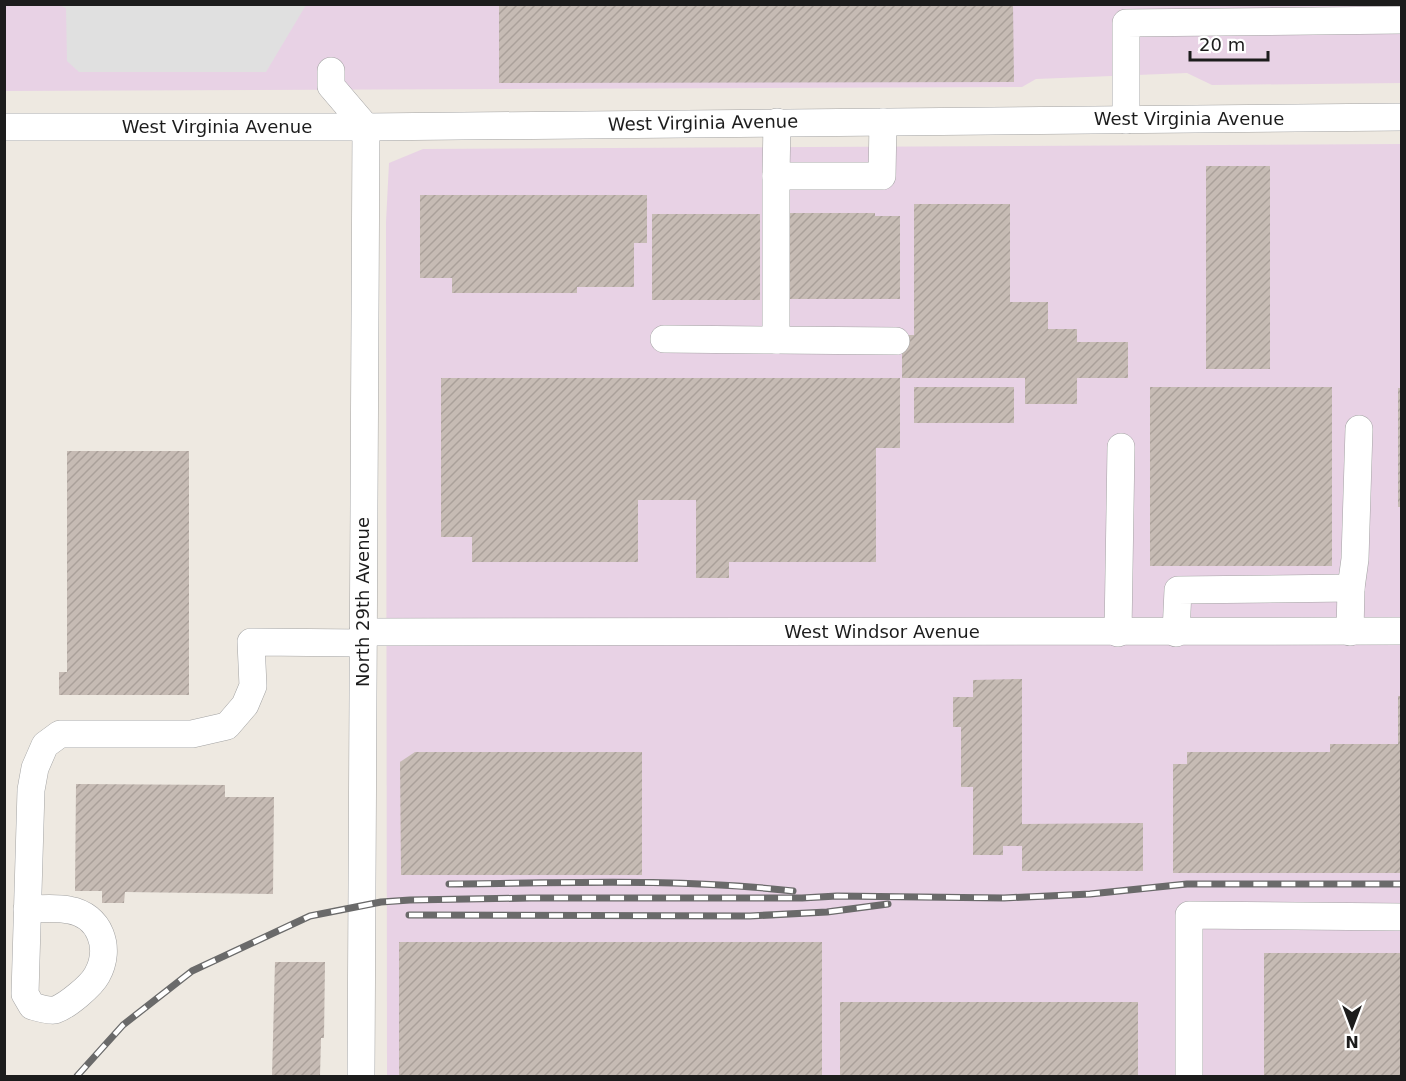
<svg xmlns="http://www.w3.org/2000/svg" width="1406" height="1081" font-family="'DejaVu Sans',sans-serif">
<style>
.industrial{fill:#e8d2e5}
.parking{fill:#e0e0e0}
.building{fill:url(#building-hatch)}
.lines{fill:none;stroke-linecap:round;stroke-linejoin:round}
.minor-casing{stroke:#a3a3a3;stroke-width:28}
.minor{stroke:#fff;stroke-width:27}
.rail-casing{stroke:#6a6a6a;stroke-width:7}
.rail{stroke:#fff;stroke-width:4.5;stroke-dasharray:14;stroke-linecap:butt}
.labels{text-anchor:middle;stroke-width:5;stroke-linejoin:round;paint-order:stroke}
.street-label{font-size:18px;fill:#1c1c1c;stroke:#fff}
</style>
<defs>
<pattern id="building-hatch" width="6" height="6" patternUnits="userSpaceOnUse" patternTransform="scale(1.5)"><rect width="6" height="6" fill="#c6bbb4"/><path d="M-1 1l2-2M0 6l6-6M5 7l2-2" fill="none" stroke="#aaa09a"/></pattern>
</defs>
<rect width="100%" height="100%" fill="#eee9e1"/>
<g class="industrial">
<polygon points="4,5 1401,5 1401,83 1212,85 1187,73 1036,79 1022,87 5,91"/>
<polygon points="1401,144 1401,1076 387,1076 386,222 389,163 423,149"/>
</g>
<polygon class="parking" points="59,5 306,5 266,72 79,72 67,61 66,8"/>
<g class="building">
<polygon points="499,4 1013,4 1014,82 499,83"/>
<rect x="1206" y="166" width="64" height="203"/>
<polygon points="420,195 647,195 647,243 634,243 634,287 577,287 577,293 452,293 452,278 420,278"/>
<polygon points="914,204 1010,204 1010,302 1048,302 1048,329 1077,329 1077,342 1128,342 1128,378 1077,378 1077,404 1025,404 1025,378 902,378 902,335 914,335"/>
<polygon points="787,213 875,213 875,216 900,216 900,299 787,299"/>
<rect x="652" y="214" width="108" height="86"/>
<polygon points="441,378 900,378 900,448 876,448 876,562 729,562 729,578 696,578 696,500 638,500 638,562 472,562 472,537 441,537"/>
<rect x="914" y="387" width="100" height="36"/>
<rect x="1150" y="387" width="182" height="179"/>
<rect x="1398" y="388" width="4" height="119"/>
<polygon points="67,451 189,451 189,695 59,695 59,672 67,672"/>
<polygon points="1022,679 1022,824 1143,823 1143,871 1022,871 1022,846 1003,846 1003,855 973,855 973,787 961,787 961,727 953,727 953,697 973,697 973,680"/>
<polygon points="1398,696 1402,696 1402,873 1173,873 1173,764 1187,764 1187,752 1330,752 1330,744 1398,744"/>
<polygon points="415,752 642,752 642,875 401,875 400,762"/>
<polygon points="76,784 225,785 225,797 274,797 273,894 125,892 124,903 102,903 102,891 75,891"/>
<rect x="399" y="942" width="423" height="134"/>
<rect x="1264" y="953" width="138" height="123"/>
<polygon points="275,962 325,962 324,1038 321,1038 320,1076 272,1076"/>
<rect x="840" y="1002" width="298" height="74"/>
</g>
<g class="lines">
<defs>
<g id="minor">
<polyline points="331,71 331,86 366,127 361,1076"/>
<polyline points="1126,120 1126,23 1402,20"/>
<polyline points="777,122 776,176 882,176 883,122"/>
<polyline points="4,127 366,127 1402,117"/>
<polyline points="776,176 776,340 896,341"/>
<polyline points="664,339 776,340"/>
<polyline points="363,632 1402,631"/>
<polyline points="1350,632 1351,588 1355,559 1359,429"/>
<polyline points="1118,633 1121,447"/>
<polyline points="1176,633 1178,590 1351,588"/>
<path d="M 27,909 C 41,909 56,907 69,910 C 100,915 112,948 97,975 C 91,986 67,1006 55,1010 C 48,1011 39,1008 32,1006 L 25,994 L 31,790 L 35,768 L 45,745 L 60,734 L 192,734 L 227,726 L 245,705 L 253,686 L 251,642 L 363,643"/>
<polyline points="1189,1076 1189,915 1402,917"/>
</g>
</defs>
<use href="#minor" class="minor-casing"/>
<use href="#minor" class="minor"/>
<defs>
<g id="rail">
<path d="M 449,884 C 564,883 679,878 793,891"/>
<polyline points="409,915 750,916 827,912 888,904"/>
<polyline points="77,1076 123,1025 192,971 310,916 381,902 410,900 531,898 802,898 837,896 1004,898 1090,894 1187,884 1402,884"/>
</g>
</defs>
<use href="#rail" class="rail-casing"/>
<use href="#rail" class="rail"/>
</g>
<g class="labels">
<g class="street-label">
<text x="1189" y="125">West Virginia Avenue</text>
<text transform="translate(703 123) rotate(-1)" y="6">West Virginia Avenue</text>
<text x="217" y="133">West Virginia Avenue</text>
<text transform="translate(363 602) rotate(-90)" y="6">North 29th Avenue</text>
<text x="882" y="638">West Windsor Avenue</text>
</g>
</g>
<rect width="1406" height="1081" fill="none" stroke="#1c1c1c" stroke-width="12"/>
<g transform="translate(1352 1027) rotate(180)" stroke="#ffffff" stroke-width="4.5" paint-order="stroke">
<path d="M0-4.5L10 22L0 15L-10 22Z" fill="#1c1c1c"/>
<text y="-9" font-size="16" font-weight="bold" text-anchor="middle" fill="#1c1c1c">N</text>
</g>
<path d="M1190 51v9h78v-9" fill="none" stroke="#1c1c1c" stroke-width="3"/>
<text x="1199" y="51" font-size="18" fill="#1c1c1c" stroke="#ffffff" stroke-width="4.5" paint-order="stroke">20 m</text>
</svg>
